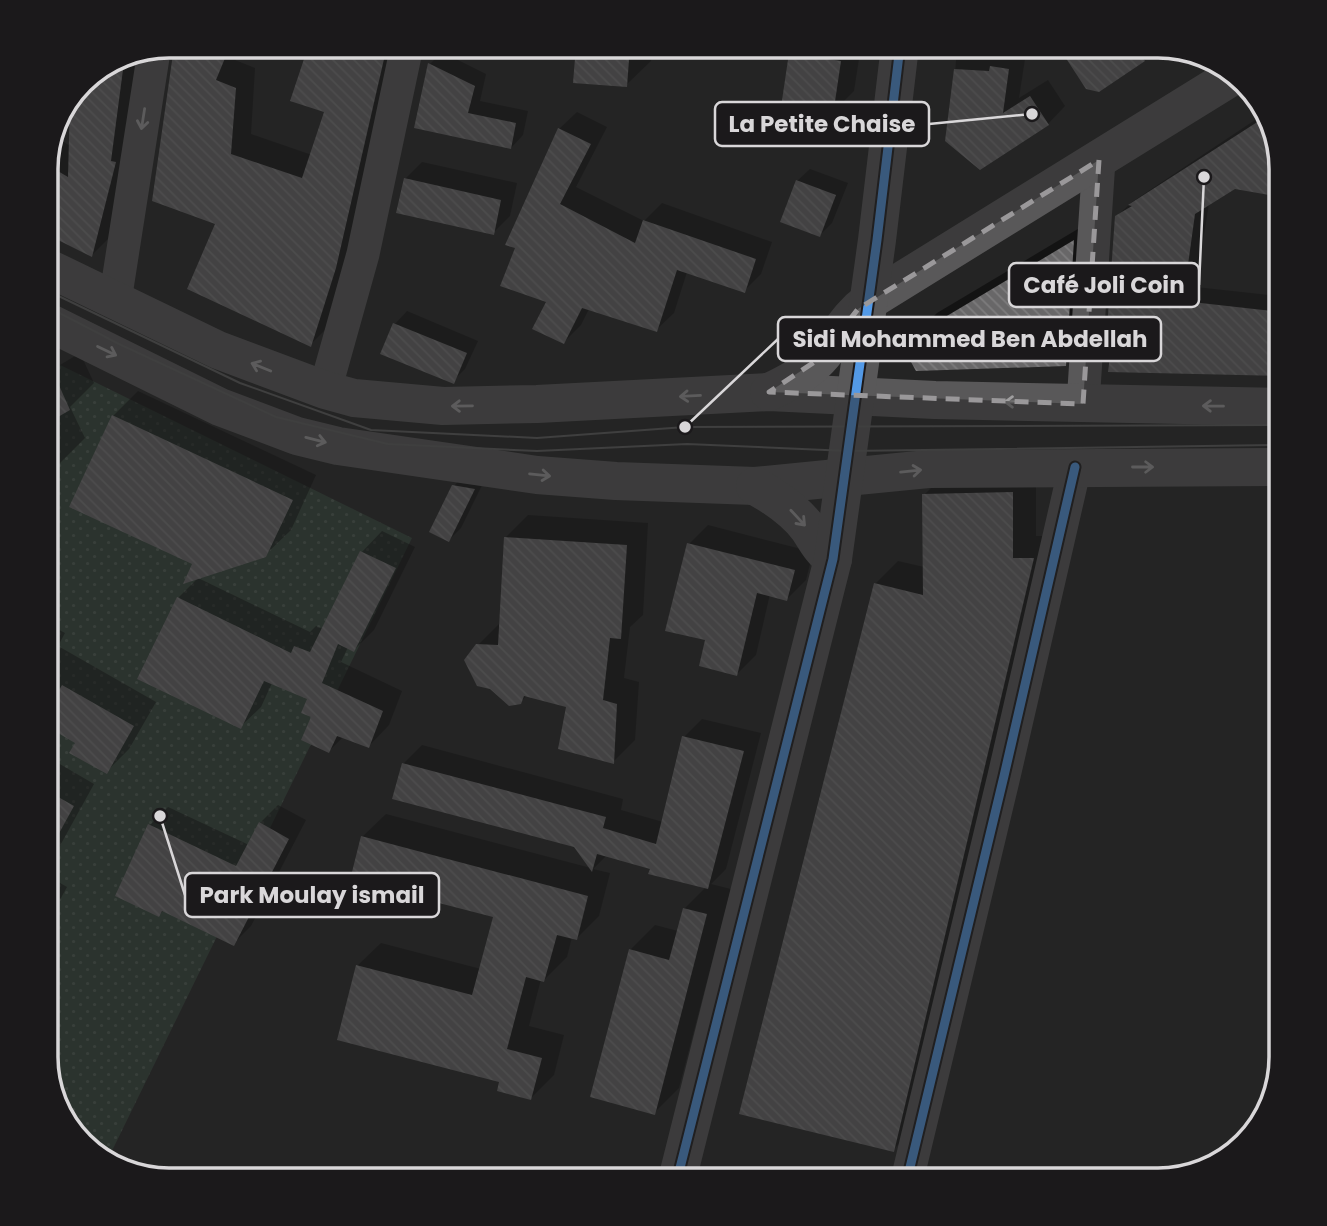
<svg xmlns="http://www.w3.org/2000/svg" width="1327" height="1226" font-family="Poppins,sans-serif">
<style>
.grass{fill:url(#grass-dots)}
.shadow{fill:#0007}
.building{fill:url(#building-back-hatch)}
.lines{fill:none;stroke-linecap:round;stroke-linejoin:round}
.street{stroke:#595859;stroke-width:33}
.secondary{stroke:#595859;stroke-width:38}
.tram{stroke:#5f5f5f;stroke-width:2}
.cycleway-casing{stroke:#1b191b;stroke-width:13}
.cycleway{stroke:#5399e6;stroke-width:9}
.oneway{stroke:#9f9e9f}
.marked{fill:none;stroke:#9a989a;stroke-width:5;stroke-dasharray:14 9;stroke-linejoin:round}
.rim{fill:none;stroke:#d9d7d9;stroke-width:3.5}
.leader{fill:none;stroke:#d9d7d9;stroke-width:2.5}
.callout-dot{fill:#d9d7d9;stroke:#1b191b;stroke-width:2.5}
.callout{fill:#1b191b;stroke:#d9d7d9;stroke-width:2.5}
.callout-label{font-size:23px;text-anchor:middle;font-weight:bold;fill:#d9d7d9}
</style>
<defs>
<pattern id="grass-dots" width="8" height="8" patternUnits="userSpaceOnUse" patternTransform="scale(1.75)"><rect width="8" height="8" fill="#34453a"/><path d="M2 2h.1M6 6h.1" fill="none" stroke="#515f56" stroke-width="1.8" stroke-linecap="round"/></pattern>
<pattern id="building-back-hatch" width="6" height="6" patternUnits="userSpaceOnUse" patternTransform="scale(1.75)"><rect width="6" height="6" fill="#686768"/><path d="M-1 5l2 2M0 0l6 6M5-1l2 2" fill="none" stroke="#7d7c7d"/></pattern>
</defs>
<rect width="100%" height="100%" fill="#242424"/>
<polygon class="grass" points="46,358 412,538 107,1161 81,1144 46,1065"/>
<g class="shadow">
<polygon points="174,46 241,46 235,60 255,68 251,134 312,155 326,111 309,51 315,46 402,46 330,325 310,345 217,223"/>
<polygon points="578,46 652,46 651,61 626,85 575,82"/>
<polygon points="792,46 861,46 854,91 832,113 783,105"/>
<polygon points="957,46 1027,46 1019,98 1048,80 1065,106 1048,124 980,168 952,117"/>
<polygon points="1061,46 1164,46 1099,90 1087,87"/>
<polygon points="442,52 486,74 480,101 528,111 523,135 511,148 416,127 430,64"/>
<polygon points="142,56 112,235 92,255 46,232 46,160 53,135 70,146 72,97 87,76"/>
<polygon points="577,112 607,127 576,187 644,221 662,203 772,242 761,274 744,291 687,272 674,313 656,330 589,309 581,325 564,342 548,301 559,129"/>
<polygon points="1261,116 1281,161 1281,195 1235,187 1209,203 1196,287 1269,295 1273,248 1281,240 1281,375 1110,370 1114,336 1116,217 1132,202"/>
<polygon points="422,162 517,183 510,216 493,233 405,179"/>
<polygon points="810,169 848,183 832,223 820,235 797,181"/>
<polygon points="1098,217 1090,339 1065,364 912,338 937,313"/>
<polygon points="407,311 478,341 465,369 452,382 395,324"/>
<polygon points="46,337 60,365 80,353 94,383 70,407 85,438 60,463 46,471"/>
<polygon points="138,391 316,475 291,530 265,555 195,563 72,506 113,416"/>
<polygon points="1036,469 1036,536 1056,536 917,1126 893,1150 875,584 898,561 924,567 924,495 948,471"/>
<polygon points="466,473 486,477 461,528 449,540 454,486"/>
<polygon points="528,515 648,523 643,615 630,627 624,678 639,682 635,740 613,762 568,706 527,695 520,703 478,645 501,622 506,537"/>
<polygon points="708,525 813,552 806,580 787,599 770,594 756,655 737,674 707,639 689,544"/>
<polygon points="382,531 415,547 374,630 354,650 348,647 341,662 402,691 389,725 369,746 344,736 329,751 313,717 310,699 272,683 261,707 240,727 178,598 198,578 310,632 316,626 323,629 362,552"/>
<polygon points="46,623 65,633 58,646 156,702 129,749 106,772 78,742 46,724"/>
<polygon points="702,719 761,733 726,869 711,884 731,889 679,1088 654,1113 630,950 655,925 678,931 684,909 706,887 607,855 593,869 610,873 599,916 576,939 572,937 567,957 544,980 541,979 529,1026 564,1035 554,1075 531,1098 501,1081 339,1039 358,965 381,943 481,969 495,916 352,879 363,836 386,814 591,868 575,845 403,764 422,745 623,799 621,810 663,822 684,737"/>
<polygon points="58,763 94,784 46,871 46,775"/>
<polygon points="278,805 306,820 251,926 233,944 164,910 159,915 150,825 168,807 249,845 260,823"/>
<polygon points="46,875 67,887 46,925"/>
</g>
<g class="building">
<polygon points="172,46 230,46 216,80 236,88 231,154 302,178 324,112 290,101 307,50 318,55 320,46 387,46 336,268 311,347 187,289 215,224 152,201 173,54"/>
<polygon points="576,46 630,46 627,87 573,83"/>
<polygon points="1058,46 1136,46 1145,61 1099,92 1086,89"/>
<polygon points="789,53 841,61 833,115 781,107"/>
<polygon points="124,62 111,161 116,162 92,257 46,234 46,164 68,177 70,99 87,76"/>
<polygon points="428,63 475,86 468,113 516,123 511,149 414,128"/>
<polygon points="990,66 1009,69 1003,113 1030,96 1049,125 980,170 945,141 954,69 989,71"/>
<polygon points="1262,119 1281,161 1281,197 1235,189 1195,214 1183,301 1281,312 1281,376 1108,372 1112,340 1106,343 1115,216 1132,206 1128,205"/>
<polygon points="558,128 591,144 560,204 635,243 643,220 756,259 745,293 677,270 657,332 582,308 564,344 532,329 546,302 500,286 515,248 505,245"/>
<polygon points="404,178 501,200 494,235 396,213"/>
<polygon points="796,180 836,195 820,237 780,222"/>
<polygon points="1074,240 1066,366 916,371 911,362 910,338"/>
<polygon points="393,323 467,353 454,384 380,354"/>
<polygon points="46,356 70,410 46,424"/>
<polygon points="112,415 293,500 266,557 183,584 192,564 69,507"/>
<polygon points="452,485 475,489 449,542 429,532"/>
<polygon points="1013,492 1013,558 1034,558 894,1152 739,1114 874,583 923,595 922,494"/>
<polygon points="504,537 627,545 621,639 610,638 603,700 617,704 614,764 558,749 566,707 524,696 521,704 509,706 490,689 477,686 464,660 476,644 498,645"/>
<polygon points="687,543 795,570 787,601 757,593 737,676 699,666 705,640 665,631"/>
<polygon points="360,551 396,568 354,652 338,644 322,683 383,711 369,748 337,736 329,753 301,740 311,717 301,713 307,699 264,681 241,729 137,679 177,597 291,653 294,646 310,652"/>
<polygon points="62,685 134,726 107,774 69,753 75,743 46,726 46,713"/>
<polygon points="682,736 744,751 708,889 648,874 650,869 597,854 592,872 574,847 392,799 402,763 606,817 603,828 656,844"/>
<polygon points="46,790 74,806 46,857"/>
<polygon points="259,822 289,839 234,946 162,911 159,917 115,896 148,824 236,866"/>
<polygon points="361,836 588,896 577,940 557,935 544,982 526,977 507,1049 542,1058 531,1100 497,1091 499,1082 337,1040 356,965 472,995 493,917 350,880"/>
<polygon points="683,908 707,914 655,1115 590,1097 629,949 669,960"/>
</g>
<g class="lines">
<g class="street">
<polyline points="115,301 154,51"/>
<polyline points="325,390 363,254 407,46"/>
<polyline points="1083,404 1099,160"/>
<polyline points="907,1180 1004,776 1075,467"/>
</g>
<g class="secondary">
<polyline points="46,267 218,350 325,390 354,398 443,406 537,404 769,392 935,400 1281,407"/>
<polyline points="46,321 220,407 297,436 338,446 537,475 616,481 755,486 928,469 1281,467"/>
<path d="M 769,392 C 788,383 805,374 819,359 C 839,338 844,319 869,301 L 1233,76"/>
<path d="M 755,486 C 775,497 794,510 808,528 C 816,540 821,551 833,559"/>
<polyline points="677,1180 833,559 877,240 900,46"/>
</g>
<g class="tram">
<polyline points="46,290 240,383 371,430 537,438 685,427 1281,425"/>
<polyline points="46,306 119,344 276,417 388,444 537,451 687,444 848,451 1281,445"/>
</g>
<defs>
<g id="cycleway">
<polyline points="677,1180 833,559 877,240 900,46"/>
<polyline points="907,1180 1004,776 1075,467"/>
</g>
</defs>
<use href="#cycleway" class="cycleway-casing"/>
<use href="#cycleway" class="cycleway"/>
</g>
<defs><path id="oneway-shaft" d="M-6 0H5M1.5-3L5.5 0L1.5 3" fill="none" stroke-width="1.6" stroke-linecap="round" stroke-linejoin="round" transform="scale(1.75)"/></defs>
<g class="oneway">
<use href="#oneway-shaft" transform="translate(143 119) rotate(99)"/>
<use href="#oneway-shaft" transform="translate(107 351) rotate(26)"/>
<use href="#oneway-shaft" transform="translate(261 367) rotate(-158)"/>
<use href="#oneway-shaft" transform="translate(690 396) rotate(177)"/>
<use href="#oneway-shaft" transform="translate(1015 402) rotate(-179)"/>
<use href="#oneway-shaft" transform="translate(462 406) rotate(179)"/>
<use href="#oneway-shaft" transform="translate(1213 406) rotate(-179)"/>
<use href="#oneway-shaft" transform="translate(316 440) rotate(14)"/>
<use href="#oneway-shaft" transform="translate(1143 467)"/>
<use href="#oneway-shaft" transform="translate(911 471) rotate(-6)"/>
<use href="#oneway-shaft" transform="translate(540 475) rotate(6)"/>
<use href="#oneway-shaft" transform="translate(798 518) rotate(47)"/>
</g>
<path d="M0 0H1327V1226H0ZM 1099,160 L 1083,404 L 769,392 L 819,359 L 858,309 Z" fill="#242424" fill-opacity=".55" fill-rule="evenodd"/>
<path class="marked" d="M 1099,160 L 1083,404 L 769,392 L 819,359 L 858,309 Z"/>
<path d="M0 0H1327V1226H0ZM169 58H1158A111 111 0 0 1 1269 169V1057A111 111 0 0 1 1158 1168H169A111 111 0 0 1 58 1057V169A111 111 0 0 1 169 58Z" fill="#1b191b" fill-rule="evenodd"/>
<path class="rim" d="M169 58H1158A111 111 0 0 1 1269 169V1057A111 111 0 0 1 1158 1168H169A111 111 0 0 1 58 1057V169A111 111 0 0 1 169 58Z"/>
<path class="leader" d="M1032 114L929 124M1204 177L1199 285M685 427L778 339M160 816L185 895"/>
<g class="callout-dot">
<circle cx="1032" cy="114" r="7"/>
<circle cx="1204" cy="177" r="7"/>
<circle cx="685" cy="427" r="7"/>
<circle cx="160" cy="816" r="7"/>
</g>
<g class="callout">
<rect x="715" y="102" width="214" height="44" rx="7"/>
<rect x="1009" y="263" width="190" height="44" rx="7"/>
<rect x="778" y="317" width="383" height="44" rx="7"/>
<rect x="185" y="873" width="254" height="44" rx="7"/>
</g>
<g class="callout-label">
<text x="822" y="132">La Petite Chaise</text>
<text x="1104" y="293">Café Joli Coin</text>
<text x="970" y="347">Sidi Mohammed Ben Abdellah</text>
<text x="312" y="903">Park Moulay ismail</text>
</g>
</svg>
